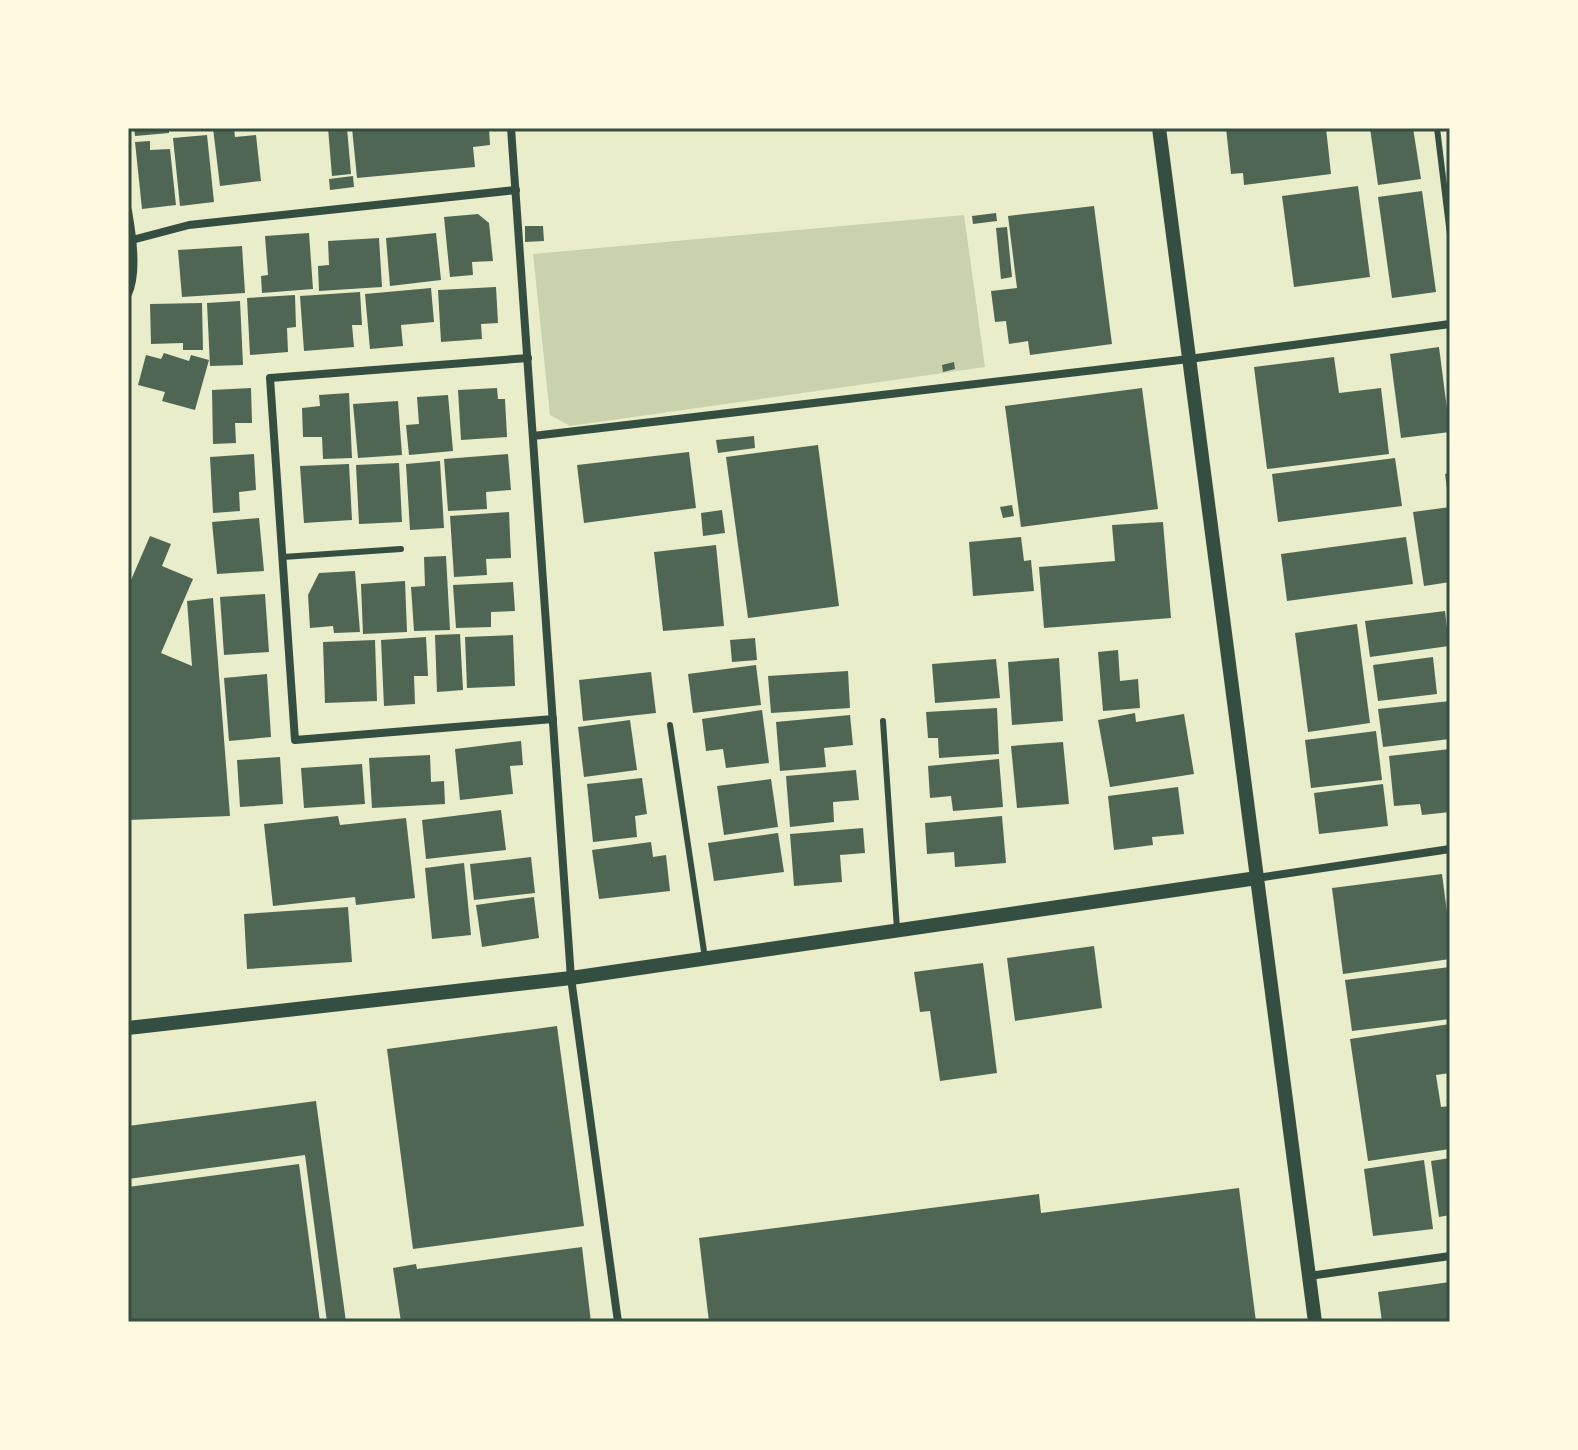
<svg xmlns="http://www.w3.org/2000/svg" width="1578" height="1450" font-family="'Fira Sans',sans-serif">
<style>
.green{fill:#cad2ad}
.building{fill:#4f6655}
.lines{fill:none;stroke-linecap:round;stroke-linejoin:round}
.service{stroke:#344e41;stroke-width:6}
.minor{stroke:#344e41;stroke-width:8}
.tertiary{stroke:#344e41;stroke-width:14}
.neatline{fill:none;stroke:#344e41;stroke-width:3}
</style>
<rect width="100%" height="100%" fill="#e9edc9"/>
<polygon class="green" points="964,215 985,367 570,426 550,415 533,254"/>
<g class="building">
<polygon points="134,128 169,128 169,133 135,136"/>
<polygon points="213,128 234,128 235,137 256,135 261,181 220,186"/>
<polygon points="328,128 347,128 351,174 332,176"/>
<polygon points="352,128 489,128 490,145 473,147 475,167 357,178"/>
<polygon points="1226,128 1326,128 1331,174 1244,185 1243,173 1231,174"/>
<polygon points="1370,128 1413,128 1421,179 1378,185"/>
<polygon points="207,135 214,202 180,206 173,138"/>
<polygon points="150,141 150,150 170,149 176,205 142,209 135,142"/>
<polygon points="353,176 354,187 330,190 329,179"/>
<polygon points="1358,186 1370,277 1294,287 1282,196"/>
<polygon points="1422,191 1436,292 1392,298 1378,197"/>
<polygon points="1094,206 1112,344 1030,355 1028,341 1009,344 1006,321 995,322 991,291 1017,288 1008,216"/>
<polygon points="996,213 997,221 973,224 972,216"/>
<polygon points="478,214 489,223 493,261 472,262 473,275 450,277 444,217"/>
<polygon points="525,226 543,226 544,241 525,242"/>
<polygon points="1007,227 1012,277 1001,279 996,228"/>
<polygon points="309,233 313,289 262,293 261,276 268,275 265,236"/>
<polygon points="436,233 441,280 390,286 386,238"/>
<polygon points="379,238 382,287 319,291 318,266 329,265 328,241"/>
<polygon points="242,246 245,293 182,297 178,250"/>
<polygon points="496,287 498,323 481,324 482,339 441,342 438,290"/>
<polygon points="431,288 434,322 401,325 403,346 370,349 365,294"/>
<polygon points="360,292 362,325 352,325 354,347 304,351 300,296"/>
<polygon points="295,295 296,327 287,328 288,352 250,355 247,298"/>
<polygon points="240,301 243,365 210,366 207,303"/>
<polygon points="202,303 203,350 183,350 183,343 151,344 150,304"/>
<polygon points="1439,347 1450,432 1401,438 1390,354"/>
<polygon points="164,353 189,361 191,355 209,360 195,410 162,401 165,392 138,385 146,355 161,359"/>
<polygon points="1334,357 1339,393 1381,388 1389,454 1267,469 1254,367"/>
<polygon points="954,362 955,369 943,372 942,365"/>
<polygon points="251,388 252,423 235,423 236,443 213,444 212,390"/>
<polygon points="497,388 498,399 505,399 507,437 461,440 458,390"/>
<polygon points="1142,388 1158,509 1021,527 1005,406"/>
<polygon points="349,393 352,458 323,459 322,437 303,437 302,408 320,406 319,395"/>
<polygon points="448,395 453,451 409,455 406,425 419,424 417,397"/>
<polygon points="398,401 402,455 358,458 353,404"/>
<polygon points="754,436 755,448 718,453 716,440"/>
<polygon points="818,445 839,606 748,618 726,457"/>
<polygon points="689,452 696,508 584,523 577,465"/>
<polygon points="254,454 256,490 239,492 240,511 213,513 210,457"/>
<polygon points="508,454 511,490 486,492 487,509 448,511 444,459"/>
<polygon points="1395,458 1402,506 1278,522 1272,474"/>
<polygon points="440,461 444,528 410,530 406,464"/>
<polygon points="399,463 402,522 359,524 356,465"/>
<polygon points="349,464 352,520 304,523 300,466"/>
<polygon points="1450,473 1450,495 1448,495 1445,474"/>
<polygon points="1012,505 1014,516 1003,518 1000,507"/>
<polygon points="1450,507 1450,582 1424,586 1413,512"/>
<polygon points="722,510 725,533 703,536 701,513"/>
<polygon points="509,512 511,558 486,559 487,575 454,577 450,516"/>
<polygon points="259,518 264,571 217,574 212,522"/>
<polygon points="1163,522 1171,618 1044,628 1039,567 1115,561 1112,525"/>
<polygon points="150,536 171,544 162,566 193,579 161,653 192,666 187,601 213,598 230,816 128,820 128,587"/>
<polygon points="1021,537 1024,561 1031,560 1034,591 973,596 969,542"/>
<polygon points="1406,537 1413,584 1287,601 1281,554"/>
<polygon points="716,545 724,626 663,631 654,552"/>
<polygon points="446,556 450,630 414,631 411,587 425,586 424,557"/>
<polygon points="355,571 360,632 334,633 333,626 310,628 308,595 319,573"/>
<polygon points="405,581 407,632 363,634 361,584"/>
<polygon points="513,582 515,611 491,612 491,627 456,628 453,585"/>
<polygon points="265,594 269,652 224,655 220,597"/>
<polygon points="1445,611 1449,646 1370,657 1365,621"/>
<polygon points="1357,624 1370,723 1308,732 1295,633"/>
<polygon points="460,634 463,690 437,692 435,635"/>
<polygon points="513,635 515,686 467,688 465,637"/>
<polygon points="426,637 428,676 414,676 415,704 384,706 381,640"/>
<polygon points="755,638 757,660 732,662 730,640"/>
<polygon points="375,640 377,701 325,703 323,642"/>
<polygon points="1118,650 1120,681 1138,679 1140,708 1103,711 1098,652"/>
<polygon points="1433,657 1437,694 1378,701 1373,665"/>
<polygon points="1059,658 1063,721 1012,725 1008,662"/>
<polygon points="996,659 1000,698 935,703 932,664"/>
<polygon points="756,665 761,705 693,713 688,674"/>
<polygon points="848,671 850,708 771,713 768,676"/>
<polygon points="651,672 656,713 583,721 579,680"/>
<polygon points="267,674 271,737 229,741 224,678"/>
<polygon points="1450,701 1450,739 1383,747 1378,709"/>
<polygon points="997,708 999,754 939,758 938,738 928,738 926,712"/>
<polygon points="762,710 769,763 726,768 723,749 706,751 702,719"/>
<polygon points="1135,713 1136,722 1184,714 1194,774 1110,787 1098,720"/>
<polygon points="850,715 853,745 824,748 826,767 780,771 776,722"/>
<polygon points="630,720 637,770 584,777 578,727"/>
<polygon points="1376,731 1382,780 1311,788 1305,740"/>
<polygon points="521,741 523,765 510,766 513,794 460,800 455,749"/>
<polygon points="1063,742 1069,804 1017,808 1011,746"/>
<polygon points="1450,749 1450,812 1422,815 1420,804 1394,806 1389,756"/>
<polygon points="430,755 431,782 444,781 445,804 372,808 369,758"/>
<polygon points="280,757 283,804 240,807 237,760"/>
<polygon points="999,759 1003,807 953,811 951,796 930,798 928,766"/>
<polygon points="362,764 365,804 304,808 301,768"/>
<polygon points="856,770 859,800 833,802 834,822 790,827 786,776"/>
<polygon points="642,778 647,814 635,816 637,837 593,842 587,784"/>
<polygon points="771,779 778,827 724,835 717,786"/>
<polygon points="1383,784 1388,826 1319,834 1314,793"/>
<polygon points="1178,787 1184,834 1152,837 1153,845 1114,850 1108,796"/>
<polygon points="501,810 506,850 426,859 422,820"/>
<polygon points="338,816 340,825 406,818 415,898 356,905 355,897 273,906 264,824"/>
<polygon points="1002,816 1006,863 955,867 954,852 927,854 925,823"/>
<polygon points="863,828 865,853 840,855 842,882 794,886 790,834"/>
<polygon points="778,833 784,872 714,881 708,843"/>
<polygon points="651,842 653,857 666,855 670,891 599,899 592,850"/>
<polygon points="531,857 535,893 474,900 470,864"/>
<polygon points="464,863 471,935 432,939 425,868"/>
<polygon points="1442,874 1450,935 1450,959 1343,974 1332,888"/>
<polygon points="534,897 539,938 482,947 476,905"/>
<polygon points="348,907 352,962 247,969 244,914"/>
<polygon points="1094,946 1102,1008 1015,1021 1007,958"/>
<polygon points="983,963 997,1073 940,1081 930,1011 920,1012 914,972"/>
<polygon points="1450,967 1450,1019 1352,1031 1345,980"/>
<polygon points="1450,1024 1450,1073 1436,1075 1441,1107 1450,1106 1450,1149 1368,1161 1350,1039"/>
<polygon points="557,1026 584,1226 413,1249 387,1049"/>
<polygon points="316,1101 346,1322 327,1322 305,1155 128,1179 128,1126"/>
<polygon points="1450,1158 1450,1215 1439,1217 1431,1161"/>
<polygon points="1424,1160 1433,1229 1373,1236 1364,1169"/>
<polygon points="299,1164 320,1322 128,1322 128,1187"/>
<polygon points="1239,1188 1256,1322 709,1322 699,1238 1039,1194 1041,1213"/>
<polygon points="582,1247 591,1322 401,1322 393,1268 416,1264 417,1269"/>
<polygon points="1450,1282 1450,1322 1382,1322 1378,1292"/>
</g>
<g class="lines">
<g class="service">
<polyline points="1437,128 1450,235"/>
<polyline points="283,557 401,549"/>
<polyline points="883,721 897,929"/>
<polyline points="670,725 705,958"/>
</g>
<g class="minor">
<polyline points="511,128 571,978 618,1322"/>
<path d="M 128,211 C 132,234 138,273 128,294"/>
<polyline points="132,240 189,225 516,190"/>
<polyline points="528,358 270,378 295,740 553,719"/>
<polyline points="533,436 1189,359 1450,324"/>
<polyline points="1257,878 1450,849"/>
<polyline points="1309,1276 1450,1256"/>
</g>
<g class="tertiary">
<polyline points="1159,128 1315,1322"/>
<polyline points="128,1028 571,978 1257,878"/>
</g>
</g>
<rect width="1578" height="1450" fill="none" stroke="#fefae0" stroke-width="260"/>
<rect x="130" y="130" width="1318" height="1190" class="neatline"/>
</svg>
